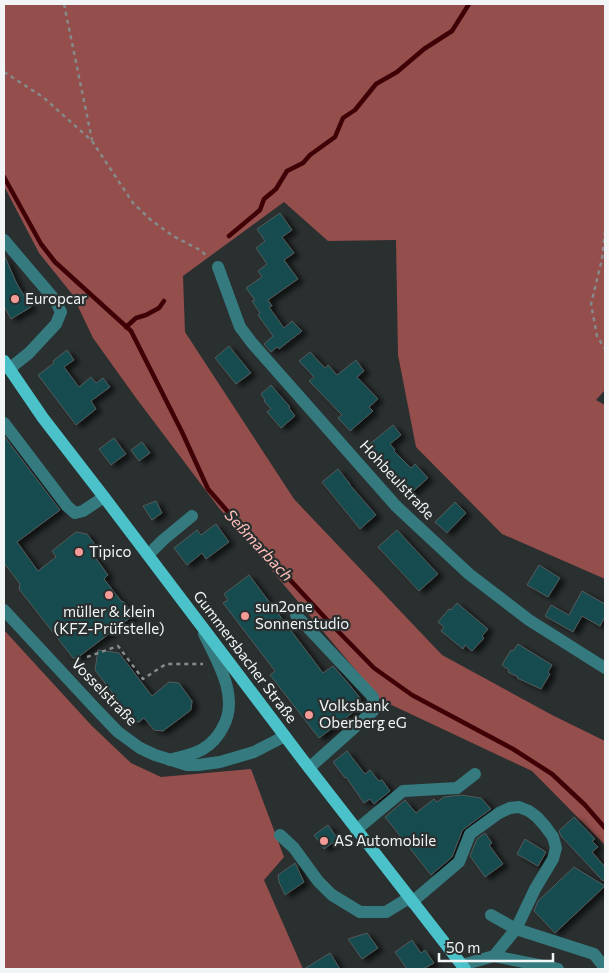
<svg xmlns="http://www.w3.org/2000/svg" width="609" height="973" font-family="Commissioner,sans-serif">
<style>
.forest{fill:#944e4b}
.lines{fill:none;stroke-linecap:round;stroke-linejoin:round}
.stream{stroke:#3f0006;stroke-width:4.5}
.building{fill:#134b4f;stroke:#555a5a;filter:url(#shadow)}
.path{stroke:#868a8a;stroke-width:2.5;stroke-dasharray:4 4;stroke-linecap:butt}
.minor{stroke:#357a7f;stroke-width:12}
.major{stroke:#4bc1c9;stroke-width:12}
.poi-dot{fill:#f59b97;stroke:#2a2f2f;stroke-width:2}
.labels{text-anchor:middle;stroke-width:4.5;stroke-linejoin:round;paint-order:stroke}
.poi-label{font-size:15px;fill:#f2f5f5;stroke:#2a2f2f;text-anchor:start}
.street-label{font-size:15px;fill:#f2f5f5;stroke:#2a2f2f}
.water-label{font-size:16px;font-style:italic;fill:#ffbfbb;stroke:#2a2f2f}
</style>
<defs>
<filter id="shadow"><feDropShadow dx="5.5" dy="3" stdDeviation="2.5" flood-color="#0009"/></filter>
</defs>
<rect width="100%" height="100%" fill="#2a2f2f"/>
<g class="forest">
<polygon points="4,4 605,4 605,390 596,400 605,405 605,579 502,534 416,447 398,355 396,240 328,241 284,202 183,276 185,332 294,499 442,655 552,715 605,741 605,845 532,771 381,700 219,508 136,398 93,338 72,294 39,253 4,186"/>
<polygon points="4,630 92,726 131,763 161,777 251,769 284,857 264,880 303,969 4,969"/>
</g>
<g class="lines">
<g class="stream">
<polyline points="4,177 41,244 55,262 131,331 182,432 208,489 243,529 329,622 374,668 412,695 513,749 552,774 585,805 605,828"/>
<polyline points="229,236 260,210 264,199 276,189 287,171 303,163 310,155 335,137 343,118 355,110 376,84 397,72 424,49 452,31 469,4"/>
<polyline points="126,327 136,318 146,315 159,308 164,301"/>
</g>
</g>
<g class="building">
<polygon points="280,213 292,230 282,237 294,253 284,260 298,279 268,300 272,306 269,307 284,328 292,321 302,331 279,349 277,347 271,352 264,344 273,336 258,315 260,313 252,301 255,300 246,288 262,277 258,271 267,264 256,248 265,241 257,229"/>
<polygon points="4,255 17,284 31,307 11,319 4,306"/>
<polygon points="229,346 251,373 236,384 215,358"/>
<polygon points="67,350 74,360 64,367 79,387 91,377 96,383 103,378 110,387 91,401 96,409 76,425 38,375 54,363 53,361"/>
<polygon points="310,352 325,368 328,365 337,375 356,360 364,371 357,377 378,399 369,407 373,411 350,431 338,418 342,415 309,381 314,377 299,361"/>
<polygon points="271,385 290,407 289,408 295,416 281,428 267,412 271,409 264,401 265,400 261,394"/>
<polygon points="393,425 401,435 390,444 395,450 394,451 411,468 415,464 428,478 408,496 365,448"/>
<polygon points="4,436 60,510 17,542 38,571 56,557 52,551 76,532 87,534 94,543 93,554 108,575 104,579 122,602 123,601 134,615 77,658 73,658 19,589 20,584 4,563"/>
<polygon points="114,438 126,454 111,465 99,449"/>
<polygon points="142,442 150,453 139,461 131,450"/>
<polygon points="338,469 350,484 350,485 376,515 360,529 322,482"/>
<polygon points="156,501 162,513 152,520 143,506"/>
<polygon points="455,502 466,513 447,533 435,522"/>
<polygon points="216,524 229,542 206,559 202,553 187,565 174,548 197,530 201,535"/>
<polygon points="397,530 438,574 419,591 378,547"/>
<polygon points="539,565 560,578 548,597 527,585"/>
<polygon points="249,575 323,673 333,666 348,683 360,698 359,708 319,738 270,675 275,671 223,603 228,600 224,594"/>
<polygon points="582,591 605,604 605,617 600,626 582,616 573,632 545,616 551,605 569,615"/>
<polygon points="457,603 488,629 482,636 484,638 472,651 465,645 463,649 441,631 444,627 438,622 449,609 451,610"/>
<polygon points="518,644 552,665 548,672 550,674 541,689 517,678 518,677 508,672 509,670 502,665 511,650 513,651"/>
<polygon points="98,650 119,653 152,696 169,682 179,683 192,701 191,710 163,731 154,730 144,718 139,722 134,721 95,670"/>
<polygon points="347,751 365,774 370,770 379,781 382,780 390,791 374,804 370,799 364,803 346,777 345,778 333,762"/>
<polygon points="461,795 481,798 491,809 465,828 462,831 452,857 431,875 385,817 405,800 416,813 434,799 437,802 444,797"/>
<polygon points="574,817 595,839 592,841 598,847 592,852 605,867 605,879 603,881 561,836 559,831"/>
<polygon points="328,825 338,839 324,849 314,835"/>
<polygon points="485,833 492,843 489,845 503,864 485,877 470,856 477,839"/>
<polygon points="525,839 546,852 538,866 517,854"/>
<polygon points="295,863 304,882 285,895 279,882 278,875"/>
<polygon points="574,867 605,886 555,933 534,911 538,901"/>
<polygon points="367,933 378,948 362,959 348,939"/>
<polygon points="412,940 421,953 425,950 434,963 423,969 407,969 395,952"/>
<polygon points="330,953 340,969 304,969"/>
</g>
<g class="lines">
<g class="path">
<polyline points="64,4 92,140"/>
<polyline points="4,72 43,97 92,141 133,203 151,220 173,236 200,250 208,257"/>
<polyline points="605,231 602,259 591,304 597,336 605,349"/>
<polyline points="87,657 118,646 143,679 166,664 203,664"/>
</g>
<g class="minor">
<polyline points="4,240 55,300 61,312 56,324 29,353 9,369"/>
<polyline points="218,267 240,327 252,343 396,506 469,574 529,620 605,668"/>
<polyline points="4,423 67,506 75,513 83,511 104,497"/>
<polyline points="148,555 163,540 192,516"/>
<polyline points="4,610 94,707 118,732 140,748 155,755 187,765 198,765 220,762 254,752 285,736"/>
<polyline points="296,615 373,697 373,711 309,768"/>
<path d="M 170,760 C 180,757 193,755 203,749 C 213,743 218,737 223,727 C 240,697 217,661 204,634"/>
<polyline points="356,830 403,791 457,788 475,774"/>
<polyline points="280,835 294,848 318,881 332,895 360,912 386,912 409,898"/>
<polyline points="412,902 459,862 470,834 499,813 510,808 519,807 529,811 537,817 545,826 553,837 556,848 553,859 535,889 516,929 494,956"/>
<polyline points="491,915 516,929 594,954 605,968"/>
<polyline points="462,965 494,956 558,969"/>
</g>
<polyline class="major" points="4,361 43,418 104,497 309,768 465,969"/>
</g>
<g class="poi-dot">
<circle cx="15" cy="299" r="5"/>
<circle cx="79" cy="552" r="5"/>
<circle cx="109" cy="595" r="5"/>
<circle cx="245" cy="616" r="5"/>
<circle cx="309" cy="715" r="5"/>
<circle cx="324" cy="841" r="5"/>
</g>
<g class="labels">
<g class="poi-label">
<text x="25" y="304">Europcar</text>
<text x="89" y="557">Tipico</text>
<text x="255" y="612">sun2one<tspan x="255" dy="17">Sonnenstudio</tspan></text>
<text x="109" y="617" text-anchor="middle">müller &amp; klein<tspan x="109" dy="17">(KFZ-Prüfstelle)</tspan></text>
<text x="319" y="711">Volksbank<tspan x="319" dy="17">Oberberg eG</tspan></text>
<text x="334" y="846">AS Automobile</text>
</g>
<g class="street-label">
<text transform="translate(397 480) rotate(47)" y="5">Hohbeulstraße</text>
<text transform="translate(245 657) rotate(53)" y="5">Gummersbacher Straße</text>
<text transform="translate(104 692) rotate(46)" y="5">Vosselstraße</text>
</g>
<g class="water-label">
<text transform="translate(259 545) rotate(47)" y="6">Seßmarbach</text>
</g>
</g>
<rect width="609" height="973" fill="none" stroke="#f2f5f5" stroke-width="10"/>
<path d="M439 953v8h114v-8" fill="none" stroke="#f2f5f5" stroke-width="2.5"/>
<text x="446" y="953" font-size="15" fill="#f2f5f5" stroke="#2a2f2f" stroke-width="4" paint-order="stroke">50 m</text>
</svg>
